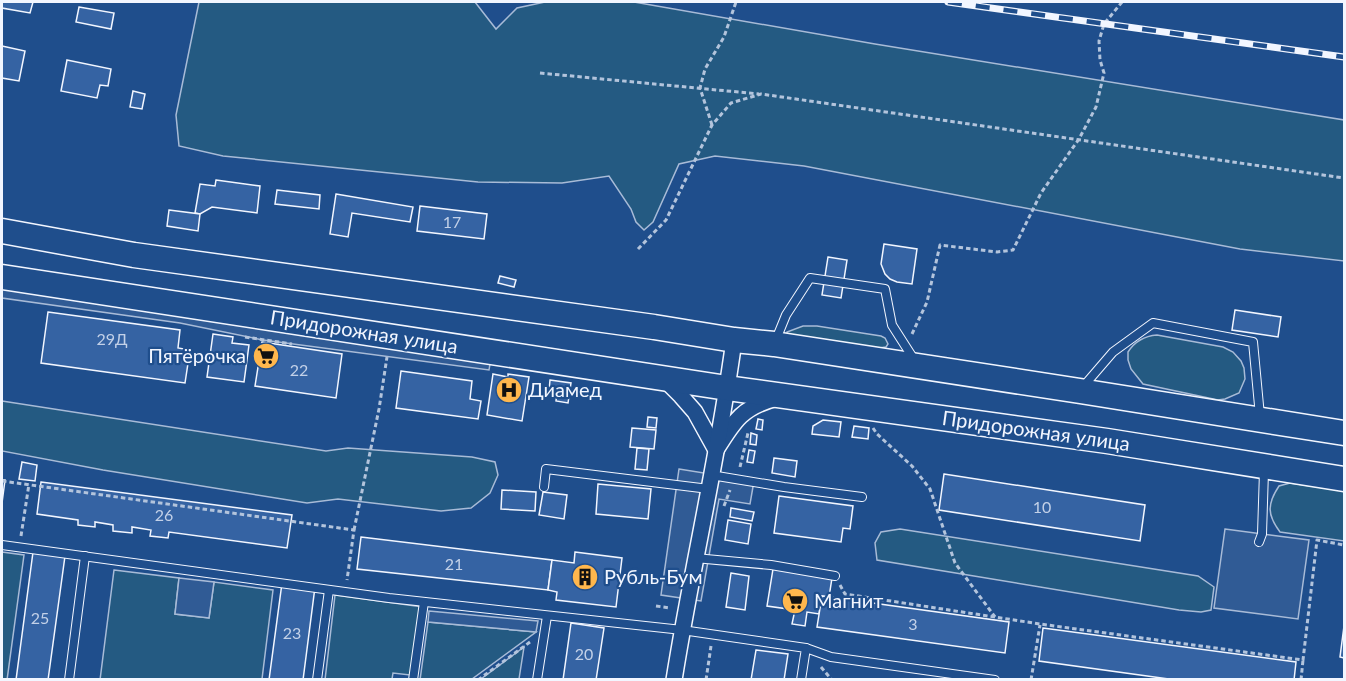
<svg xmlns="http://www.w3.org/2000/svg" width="1346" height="681" font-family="Lato,sans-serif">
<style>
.green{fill:#245a82;stroke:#a8bbd7;stroke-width:1.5}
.parking{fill:#305b95;stroke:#a8bbd7;stroke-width:1.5}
.building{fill:#3563a3;stroke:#f2f6ff;stroke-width:1.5}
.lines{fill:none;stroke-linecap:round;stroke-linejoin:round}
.service-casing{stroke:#f2f6ff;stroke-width:10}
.minor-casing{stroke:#f2f6ff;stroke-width:18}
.primary-casing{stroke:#f2f6ff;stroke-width:27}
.path{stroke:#b3c4dc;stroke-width:3;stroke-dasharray:4.5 3;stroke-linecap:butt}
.service{stroke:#1f4e8c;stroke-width:8}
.minor{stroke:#1f4e8c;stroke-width:15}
.primary{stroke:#1f4e8c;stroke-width:24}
.rail-casing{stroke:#f2f6ff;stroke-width:7}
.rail{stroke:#1f4e8c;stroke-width:4.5;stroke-dasharray:14;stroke-linecap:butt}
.labels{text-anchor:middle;stroke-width:4.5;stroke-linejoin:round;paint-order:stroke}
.number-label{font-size:16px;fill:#c3d1e8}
.street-label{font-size:20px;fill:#f2f6ff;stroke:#1f4e8c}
.poi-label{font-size:20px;fill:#f2f6ff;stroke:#1f4e8c;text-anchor:start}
</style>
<rect width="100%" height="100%" fill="#1f4e8c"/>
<g class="green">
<polygon points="199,2 475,2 496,29 517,8 545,2 634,2 875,44 1344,120 1344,261 1240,249 804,166 715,156 679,164 653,222 644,230 636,222 631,209 609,176 562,183 478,182 223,156 179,146 176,115"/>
<polygon points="803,326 817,326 881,336 885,338 888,344 886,347 879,348 787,336 787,332"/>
<path d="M 1157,335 L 1223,347 L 1233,352 L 1241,361 L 1244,368 L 1245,379 L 1239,393 L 1225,399 L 1218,400 L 1143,384 L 1131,369 L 1128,360 L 1128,352 C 1135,341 1144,336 1157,335 Z"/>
<polygon points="2,401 326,451 348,448 472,457 495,462 498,475 490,493 471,508 441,511 338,499 307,503 103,470 2,451"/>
<path d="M 1290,483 L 1344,491 L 1344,541 L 1280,532 C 1267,515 1267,504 1279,486 Z"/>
<polygon points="900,529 1198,576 1214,587 1211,610 1201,612 1179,610 877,560 875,543 881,532"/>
<polygon points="2,552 24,555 7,680 2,679"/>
<polygon points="114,570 179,578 175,614 209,618 214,582 273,590 262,679 100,680"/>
<polygon points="335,595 423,607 410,675 393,673 392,679 325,680"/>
<polygon points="428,622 536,632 472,679 420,680"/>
<polygon points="524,647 519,679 481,679"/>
</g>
<g class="parking">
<polygon points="2,277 492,352 489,370 263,340 180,323 2,298"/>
<polygon points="679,469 754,481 750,504 719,499 701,601 661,595"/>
<polygon points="1225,529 1309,540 1298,619 1214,608"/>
<polygon points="179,578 214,582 209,618 175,614"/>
<polygon points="429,611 538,621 536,632 428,622"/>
</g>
<g class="building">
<polygon points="2,2 33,2 30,13 2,8"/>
<polygon points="79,7 114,13 111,29 76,22"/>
<polygon points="2,46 25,51 19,81 2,78"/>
<polygon points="67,60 111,69 108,86 100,85 97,98 61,91"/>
<polygon points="133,91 145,94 142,109 130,107"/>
<polygon points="216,180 260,186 257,213 212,207 200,214 195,213 200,184 215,186"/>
<polygon points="277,190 320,195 319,209 275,204"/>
<polygon points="336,194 413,207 410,222 352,213 348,237 330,234"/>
<polygon points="420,206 487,214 484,239 417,231"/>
<polygon points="169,210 200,214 198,231 167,226"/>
<polygon points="884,244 917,249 912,284 897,282 890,279 885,274 881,264"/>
<polygon points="828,257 847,260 841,298 822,295"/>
<polygon points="500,276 516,280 514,287 498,283"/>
<polygon points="1235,310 1281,317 1278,337 1232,330"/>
<polygon points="48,312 180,330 178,348 190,350 185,383 41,363"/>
<polygon points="213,334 233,337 232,343 249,345 244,382 207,377"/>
<polygon points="262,342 342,354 336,398 255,386"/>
<polygon points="401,371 472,381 470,399 481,401 478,419 396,408"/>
<polygon points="493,374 508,377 508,374 529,377 522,421 487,415"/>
<polygon points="550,380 571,383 568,403 556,401 557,392 549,391"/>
<polygon points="648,417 657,418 656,428 647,427"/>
<polygon points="758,419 763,420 762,430 756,429"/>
<polygon points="823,420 841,422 839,437 812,434 813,426"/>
<polygon points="854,426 869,428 868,439 852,437"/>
<polygon points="632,428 656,430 654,449 630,447"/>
<polygon points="751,433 757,435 756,445 750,444"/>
<polygon points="637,448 649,449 647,470 635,469"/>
<polygon points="749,450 755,451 753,463 747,462"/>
<polygon points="774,458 797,461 795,477 772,473"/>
<polygon points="22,462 37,465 35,481 19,479"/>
<polygon points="944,474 1145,505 1140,541 939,510"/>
<polygon points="2,480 5,480 2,503"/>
<polygon points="41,482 292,515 287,548 169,532 168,538 150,536 151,530 132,527 132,533 113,531 113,525 95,522 95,527 78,525 78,520 37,514"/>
<polygon points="598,484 651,489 648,519 596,514"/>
<polygon points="502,490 536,492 535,511 501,509"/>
<polygon points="543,492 567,495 564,519 539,515"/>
<polygon points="779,496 853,506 850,529 843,528 841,542 774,533"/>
<polygon points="731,508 754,512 752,521 730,517"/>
<polygon points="728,520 751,524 748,544 725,540"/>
<polygon points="361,537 552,560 548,590 357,569"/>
<polygon points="33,552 65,556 48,680 16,680"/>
<polygon points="575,552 622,558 616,607 556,600 557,592 548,590 552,560 574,563"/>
<polygon points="773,569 832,578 829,597 822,596 819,614 807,612 805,626 792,624 795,610 767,606"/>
<polygon points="731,573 749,576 745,610 726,607"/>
<polygon points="282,583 315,587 303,680 269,680"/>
<polygon points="822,596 1009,622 1005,653 817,627"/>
<polygon points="571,623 604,628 596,680 563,680"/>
<polygon points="1344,626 1344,658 1340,657"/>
<polygon points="1043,628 1296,662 1294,680 1176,680 1039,661"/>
<polygon points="756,650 788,654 784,680 751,680"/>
</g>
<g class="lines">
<defs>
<g id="service">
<polyline points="775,342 786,315 810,278 885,289 892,325 915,361"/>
<polyline points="1082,388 1113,352 1153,323 1253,342 1260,416"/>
<polyline points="711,475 784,487 862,497"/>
<polyline points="544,487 546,469 709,489"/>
<polyline points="1259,542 1262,534 1264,471"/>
<polyline points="2,545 389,598 682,630 806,648 801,680"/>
<polyline points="695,558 771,565 835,576"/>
<polyline points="806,648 831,657 995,680"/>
<polyline points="69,680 85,556"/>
<polyline points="317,680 329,590"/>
<polyline points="413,680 424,602"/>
<polyline points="537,680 547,616"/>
</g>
<g id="minor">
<path d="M 665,380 L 681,396 L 695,412 L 716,450 C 734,421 742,407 777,398"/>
<path d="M 674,680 C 692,566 719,454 734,340"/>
</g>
<g id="primary">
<polyline points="2,231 134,255 654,327 734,340 774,344 1080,391 1344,433"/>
<polyline points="2,277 727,388 1107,441 1344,479"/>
</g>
</defs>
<use href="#service" class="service-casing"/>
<use href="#minor" class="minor-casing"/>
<use href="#primary" class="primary-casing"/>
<g class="path">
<polyline points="540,73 759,94"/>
<polyline points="712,125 700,88 705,69 724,37 736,2"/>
<polyline points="638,249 666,220 712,125 731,103 761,94 1344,178"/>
<polyline points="912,334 927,302 940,245 997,252 1013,250 1041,193 1079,139 1096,107 1104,73 1100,60 1099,41 1104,24 1122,2"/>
<polyline points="245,337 292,344"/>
<polyline points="873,428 877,434 912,466 930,489 955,563 995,617"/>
<polyline points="740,467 748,433"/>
<polyline points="2,481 354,530 347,580"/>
<polyline points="724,506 730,490"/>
<polyline points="354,530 379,409 387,357"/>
<polyline points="21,536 29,484"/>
<polyline points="840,585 845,594 1040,624 1303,660 1317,540 1344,545"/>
<polyline points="656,606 670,608"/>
<polyline points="821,667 832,680"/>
<polyline points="478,680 530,642"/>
<polyline points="706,680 711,646"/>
<polyline points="1031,680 1040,625"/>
<polyline points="1301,680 1303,660"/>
</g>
<use href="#service" class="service"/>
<use href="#minor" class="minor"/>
<use href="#primary" class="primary"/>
<defs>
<polyline id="rail" points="948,2 1344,57"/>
</defs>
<use href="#rail" class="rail-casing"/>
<use href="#rail" class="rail"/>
</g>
<defs>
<symbol id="supermarket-disc" viewBox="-11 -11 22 22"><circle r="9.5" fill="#ffb74d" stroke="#1f4e8c"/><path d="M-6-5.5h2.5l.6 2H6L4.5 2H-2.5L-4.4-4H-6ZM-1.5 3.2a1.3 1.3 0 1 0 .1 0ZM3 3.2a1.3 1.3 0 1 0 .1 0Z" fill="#111"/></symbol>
<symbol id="hospital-disc" viewBox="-11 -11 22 22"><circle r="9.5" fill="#ffb74d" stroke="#1f4e8c"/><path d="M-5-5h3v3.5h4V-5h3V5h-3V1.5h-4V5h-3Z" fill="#111"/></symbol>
<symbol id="building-disc" viewBox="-11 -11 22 22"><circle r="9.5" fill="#ffb74d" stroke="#1f4e8c"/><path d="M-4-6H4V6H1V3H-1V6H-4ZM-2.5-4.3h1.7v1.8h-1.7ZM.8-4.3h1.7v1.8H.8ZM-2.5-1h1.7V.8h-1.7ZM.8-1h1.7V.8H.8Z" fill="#111"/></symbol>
</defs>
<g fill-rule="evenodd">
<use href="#supermarket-disc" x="251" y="341" width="30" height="30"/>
<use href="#hospital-disc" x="494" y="375" width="30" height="30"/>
<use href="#building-disc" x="570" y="562" width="30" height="30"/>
<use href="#supermarket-disc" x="780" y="586" width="30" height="30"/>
</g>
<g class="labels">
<g class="number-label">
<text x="452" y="228">17</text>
<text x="112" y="345">29Д</text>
<text x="299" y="376">22</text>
<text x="1042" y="513">10</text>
<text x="164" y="521">26</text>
<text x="454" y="570">21</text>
<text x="40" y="624">25</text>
<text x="913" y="630">3</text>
<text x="292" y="639">23</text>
<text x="584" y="660">20</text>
</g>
<g class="street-label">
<text transform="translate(364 332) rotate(9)" y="7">Придорожная улица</text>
<text transform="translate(1036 431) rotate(8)" y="7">Придорожная улица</text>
</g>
<g class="poi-label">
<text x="246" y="363" text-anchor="end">Пятёрочка</text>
<text x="528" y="397">Диамед</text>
<text x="604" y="584">Рубль-Бум</text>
<text x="814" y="608">Магнит</text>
</g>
</g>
<rect width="1346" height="681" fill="none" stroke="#f2f6ff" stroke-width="6"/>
</svg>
